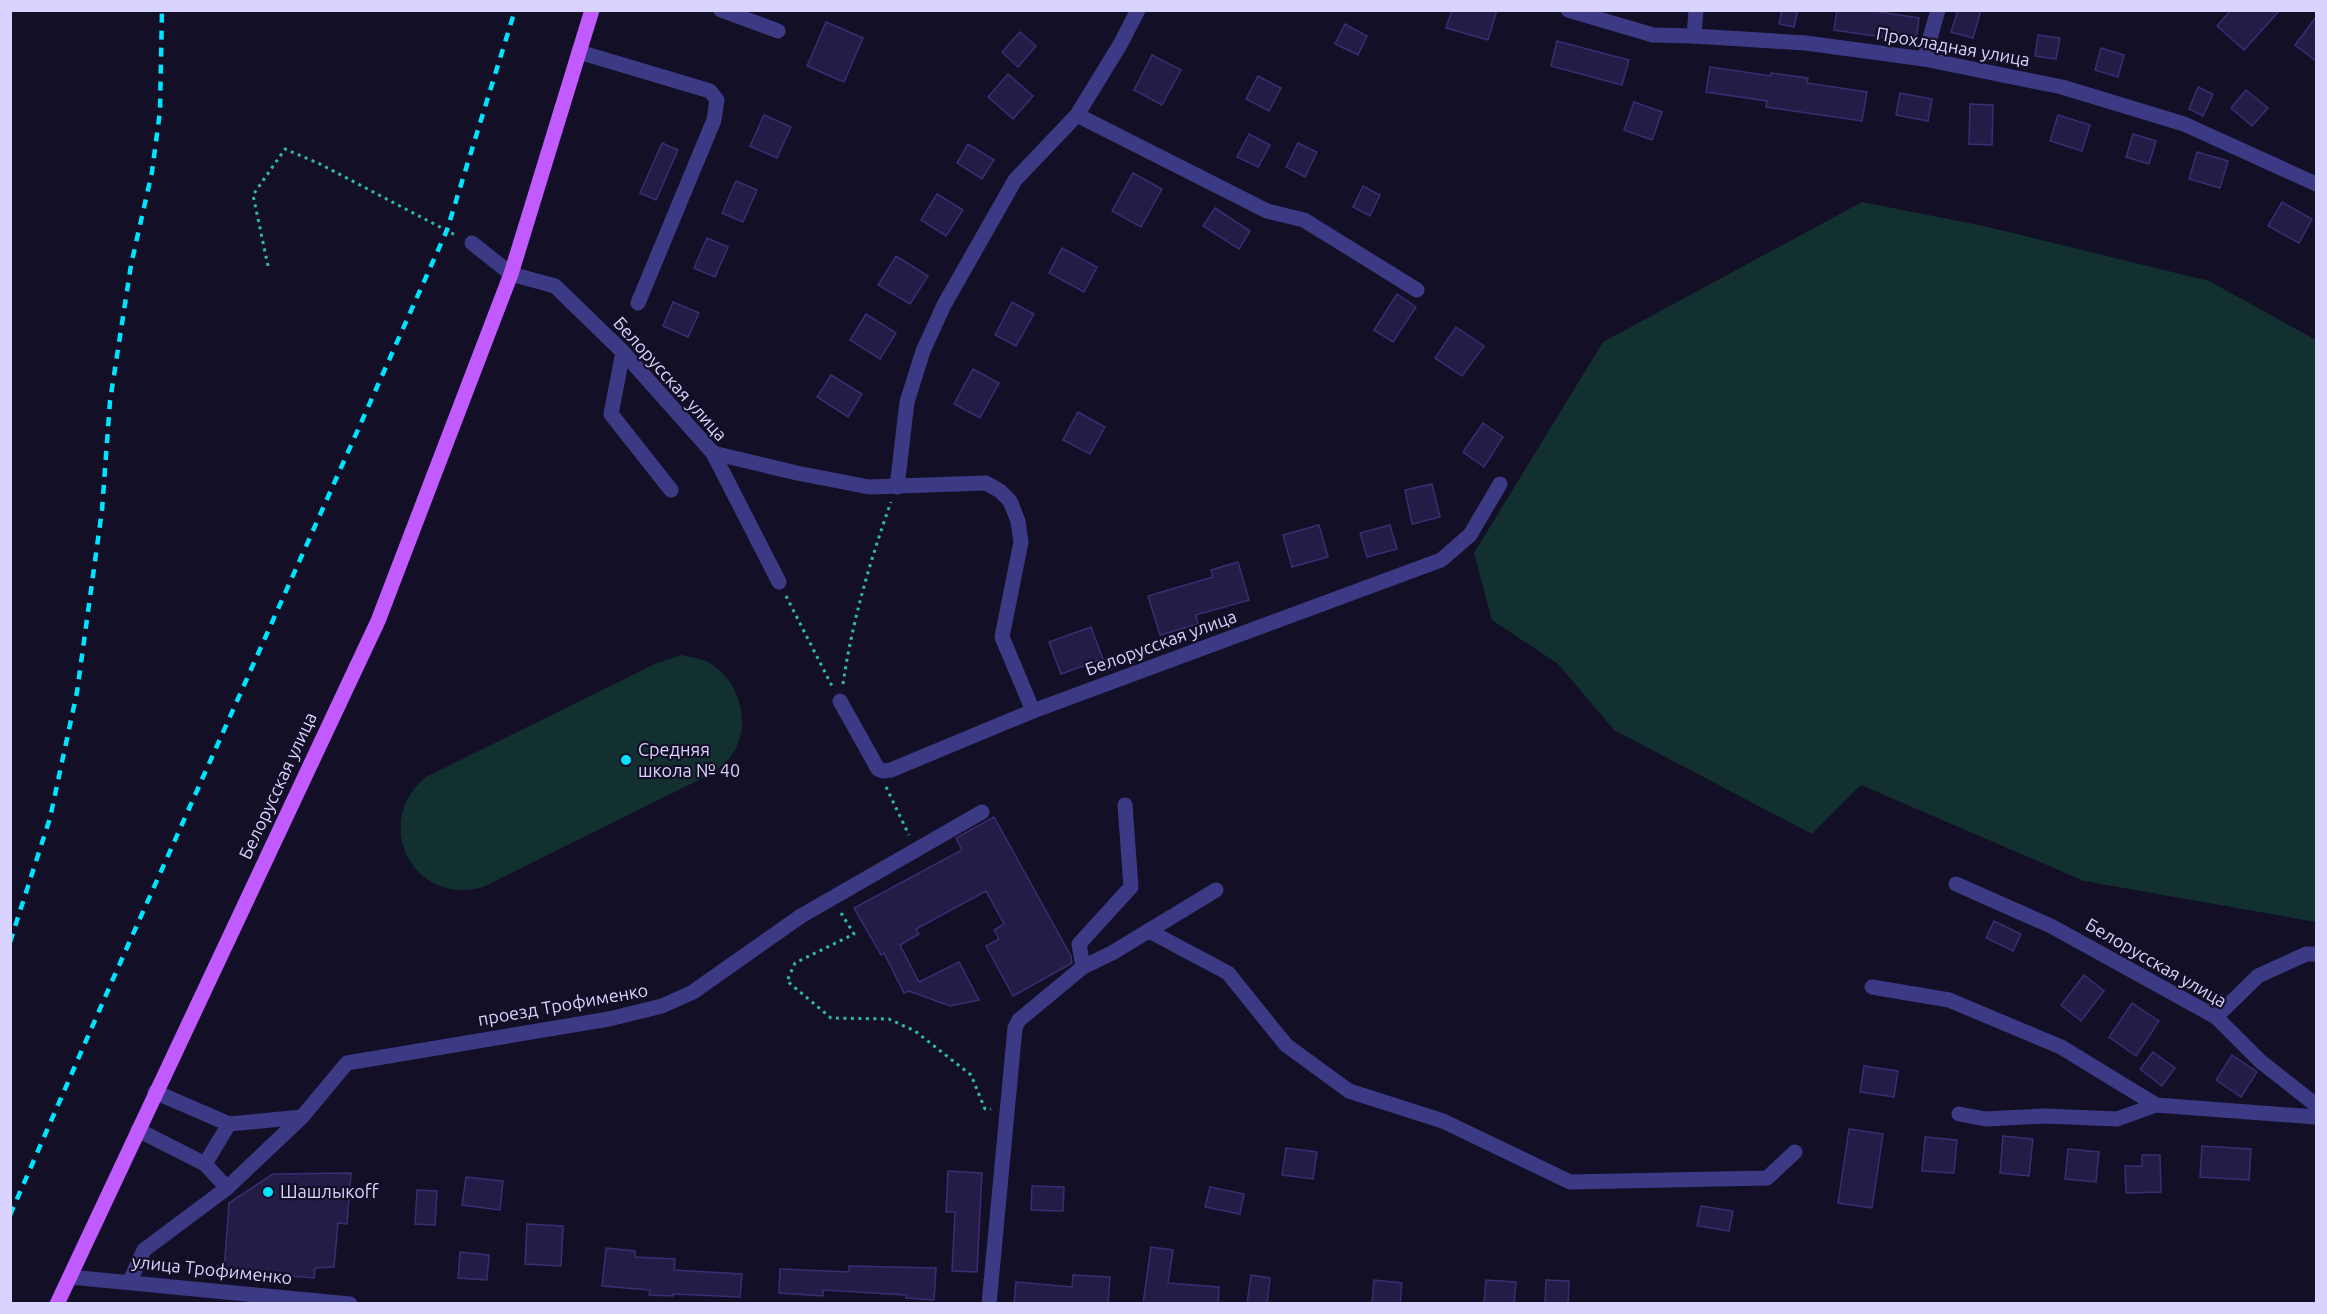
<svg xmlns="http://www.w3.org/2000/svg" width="2327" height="1314" font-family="Ubuntu,sans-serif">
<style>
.green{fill:#12302f}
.building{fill:#241b47;stroke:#3b2d73;stroke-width:1.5}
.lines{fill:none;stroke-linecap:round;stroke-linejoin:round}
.path{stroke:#2fb8b0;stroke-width:3;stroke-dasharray:3 4.5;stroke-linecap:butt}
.minor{stroke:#3d3a85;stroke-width:15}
.major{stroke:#c25bff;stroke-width:15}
.rail{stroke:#00e5ff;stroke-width:4.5;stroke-dasharray:9 8;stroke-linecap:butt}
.poi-dot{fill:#00e5ff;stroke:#130f26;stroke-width:2}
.labels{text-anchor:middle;stroke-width:4.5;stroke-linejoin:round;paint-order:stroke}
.street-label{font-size:18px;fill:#d9d4ff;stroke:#130f26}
.poi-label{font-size:18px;fill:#d9d4ff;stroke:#130f26;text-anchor:start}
</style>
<rect width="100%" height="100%" fill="#130f26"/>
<g class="green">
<polygon points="1862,202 1984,226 2209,281 2316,340 2316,922 2084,881 1861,785 1812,834 1614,730 1558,664 1492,620 1474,553 1603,342"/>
<path d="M 681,655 C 690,657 699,658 708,662 C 741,680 754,729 729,759 C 724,765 717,769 711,774 L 483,887 C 412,907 371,821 426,777 L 655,664 Z"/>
</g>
<g class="building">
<polygon points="1452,10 1497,10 1488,40 1446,28"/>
<polygon points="1782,10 1798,10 1794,27 1779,24"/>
<polygon points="1837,10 1867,10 1919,18 1916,42 1834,30"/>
<polygon points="1958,10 1981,10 1973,38 1951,32"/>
<polygon points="2231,10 2280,10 2244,50 2217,26"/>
<polygon points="2316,17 2316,61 2295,45"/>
<polygon points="826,22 863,38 844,82 807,66"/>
<polygon points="1345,24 1367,36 1358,55 1335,44"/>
<polygon points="1020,32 1036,46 1018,67 1002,52"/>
<polygon points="2038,35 2060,38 2056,59 2035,56"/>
<polygon points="1557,41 1629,60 1622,85 1551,66"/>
<polygon points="2101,48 2124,55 2118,77 2095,70"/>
<polygon points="1152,55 1181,70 1162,105 1134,90"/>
<polygon points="1710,67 1771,76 1771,73 1808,78 1807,83 1867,92 1862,121 1766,107 1767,101 1706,92"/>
<polygon points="1008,74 1033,96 1013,119 988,97"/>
<polygon points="1258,76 1281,88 1269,111 1246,99"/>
<polygon points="2198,87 2213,94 2203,116 2189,109"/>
<polygon points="2246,90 2268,108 2252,126 2231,108"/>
<polygon points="1900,93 1932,99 1928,121 1896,115"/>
<polygon points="1634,102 1662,112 1652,140 1624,130"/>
<polygon points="1970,104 1993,105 1992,145 1969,144"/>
<polygon points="764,115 791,127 777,158 750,146"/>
<polygon points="2058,115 2090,125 2082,151 2050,141"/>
<polygon points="1249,134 1270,145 1258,167 1237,157"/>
<polygon points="2133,134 2156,141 2149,164 2126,157"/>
<polygon points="662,143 678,150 656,200 640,193"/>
<polygon points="1298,143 1317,152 1305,177 1286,167"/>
<polygon points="968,144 994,160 982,179 957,163"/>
<polygon points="2197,152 2228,161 2220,188 2189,179"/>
<polygon points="1133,173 1162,189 1141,227 1112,211"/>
<polygon points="736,181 757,190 743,222 722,213"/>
<polygon points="1363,186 1380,195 1370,216 1353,207"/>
<polygon points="937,194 963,210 946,236 921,220"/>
<polygon points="2282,202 2312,219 2299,243 2268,226"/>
<polygon points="1215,208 1250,231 1239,249 1203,226"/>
<polygon points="707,238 728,247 715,277 694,268"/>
<polygon points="1062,248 1097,267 1084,292 1049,273"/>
<polygon points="896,256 928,276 910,304 878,285"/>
<polygon points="1397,294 1416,307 1393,342 1374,330"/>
<polygon points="673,302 699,313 688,337 663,326"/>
<polygon points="1012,302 1034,314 1016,346 995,335"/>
<polygon points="866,314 896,333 880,359 850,340"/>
<polygon points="1456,327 1484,346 1462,376 1435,358"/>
<polygon points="973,369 999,383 980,418 954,404"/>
<polygon points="831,375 862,394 848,417 817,397"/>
<polygon points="1078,412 1105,427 1090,454 1063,440"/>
<polygon points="1483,423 1503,437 1484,467 1463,452"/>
<polygon points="1432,484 1440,517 1412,524 1405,490"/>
<polygon points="1319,525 1328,557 1292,567 1283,535"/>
<polygon points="1390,525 1397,549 1367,557 1360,533"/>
<polygon points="1238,562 1249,600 1196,615 1198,624 1160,635 1148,596 1213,577 1211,570"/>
<polygon points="1091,627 1103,659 1061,674 1049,642"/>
<polygon points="994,817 1071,956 1072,963 1013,996 986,946 999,939 994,930 1004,924 986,891 916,929 919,934 900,945 919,982 959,962 979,1000 950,1006 909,991 904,993 884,953 881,955 854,908 962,850 956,838"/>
<polygon points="1994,921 2021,934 2013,951 1986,938"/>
<polygon points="2084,975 2104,991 2081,1021 2061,1005"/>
<polygon points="2132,1003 2159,1021 2136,1056 2109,1037"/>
<polygon points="2153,1052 2175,1068 2162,1086 2140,1069"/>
<polygon points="2232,1055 2257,1072 2241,1097 2216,1080"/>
<polygon points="1864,1066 1898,1071 1894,1097 1860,1092"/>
<polygon points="1849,1129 1883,1134 1872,1208 1838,1203"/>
<polygon points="2003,1136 2033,1139 2029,1176 2000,1173"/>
<polygon points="1925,1137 1957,1140 1954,1173 1922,1171"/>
<polygon points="2202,1146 2251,1149 2249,1180 2200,1177"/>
<polygon points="1286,1148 1317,1152 1313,1179 1282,1175"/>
<polygon points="2068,1149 2099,1152 2096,1182 2065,1179"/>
<polygon points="2142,1155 2160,1155 2161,1192 2126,1193 2125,1166 2142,1166"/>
<polygon points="948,1171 982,1173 977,1272 952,1271 955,1212 946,1212"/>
<polygon points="351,1173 347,1224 338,1223 334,1267 315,1268 314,1278 224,1271 229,1203 273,1174"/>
<polygon points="466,1177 503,1181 500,1210 462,1205"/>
<polygon points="1032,1186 1064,1187 1063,1211 1031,1210"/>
<polygon points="1210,1187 1244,1194 1240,1214 1205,1207"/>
<polygon points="417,1190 437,1191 435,1225 415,1224"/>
<polygon points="1701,1206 1733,1211 1729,1231 1697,1226"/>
<polygon points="527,1224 563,1226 561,1266 525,1264"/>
<polygon points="1151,1247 1173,1250 1168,1283 1219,1287 1218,1304 1143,1304"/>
<polygon points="606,1248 635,1251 635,1257 675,1259 674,1270 742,1274 740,1297 673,1294 673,1296 649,1295 650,1290 602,1286"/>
<polygon points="460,1252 489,1255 487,1280 458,1278"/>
<polygon points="849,1266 936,1268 934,1300 906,1298 906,1295 823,1290 823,1296 779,1293 780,1269 849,1272"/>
<polygon points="1073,1275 1110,1277 1108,1304 1014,1304 1016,1282 1072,1287"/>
<polygon points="1251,1275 1270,1278 1267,1304 1247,1304"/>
<polygon points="1374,1280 1402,1283 1400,1304 1372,1304"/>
<polygon points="1486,1280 1516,1282 1514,1304 1484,1304"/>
<polygon points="1546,1280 1569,1281 1568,1304 1545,1304"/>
</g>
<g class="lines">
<g class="path">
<polyline points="268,266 253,195 285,149 320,164 457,236"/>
<polyline points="786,596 832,686"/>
<path d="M 843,684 C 852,622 870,561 891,502"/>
<polyline points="886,787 909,835"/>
<polyline points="841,913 854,934 795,963 787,981 831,1018 889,1019 915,1031 971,1075 985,1109 991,1109"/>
</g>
<g class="minor">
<polyline points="721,10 778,31"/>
<polyline points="1568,10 1653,35 1694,36 1806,43 1924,59 2062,87 2184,124 2316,184"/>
<polyline points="1694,36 1696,10"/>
<polyline points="579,52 710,91 717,100 714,120 638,303"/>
<polyline points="1924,59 1938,10"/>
<polyline points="1077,115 1267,211 1304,220 1417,290"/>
<polyline points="472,243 511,274 555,286 623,352 713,453 779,582"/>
<polyline points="623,352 611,414 671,490"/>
<polyline points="713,453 797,473 869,487 986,483 1000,491 1010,501 1018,521 1021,542 1002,637 1033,711"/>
<polyline points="897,487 907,402 923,351 944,305 1015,180 1077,115 1121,43 1138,10"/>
<polyline points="840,701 878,769 883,771 891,770 1033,711 1441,560 1470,535 1500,484"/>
<polyline points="1956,884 2051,926 2216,1017 2260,1061 2316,1105"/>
<polyline points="1149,931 1228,973 1286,1045 1349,1091 1443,1121 1570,1182 1767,1178 1795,1152"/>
<polyline points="1083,967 1079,944 1131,887 1125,805"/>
<polyline points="1872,987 1949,1000 2061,1047 2156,1105"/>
<polyline points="2216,1017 2258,976 2306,954 2316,954"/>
<polyline points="155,1092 229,1124"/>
<polyline points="1959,1114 1986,1119 2044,1116 2117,1119 2156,1105 2316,1117"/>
<polyline points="138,1130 205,1164 227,1188"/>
<polyline points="205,1164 229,1124 302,1117"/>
<polyline points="70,1277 350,1304"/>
<polyline points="130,1281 144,1250 227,1188 302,1117 347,1063 609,1019 662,1006 693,992 801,916 982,812"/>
<polyline points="989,1304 1015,1028 1019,1020 1083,967 1112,953 1216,890"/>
</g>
<polyline class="major" points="57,1304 378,621 511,274 592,10"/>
<g class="rail">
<polyline points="10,942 50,818 77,692 102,510 110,401 131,265 152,172 160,111 162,10"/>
<polyline points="10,1215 113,979 447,230 515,10"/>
</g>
</g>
<g class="poi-dot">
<circle cx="626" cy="760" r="6"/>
<circle cx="268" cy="1192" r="6"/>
</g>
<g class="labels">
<g class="street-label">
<text transform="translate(1953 47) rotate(10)" y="6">Прохладная улица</text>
<text transform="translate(670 379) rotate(48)" y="6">Белорусская улица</text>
<text transform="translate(1161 643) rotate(-20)" y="6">Белорусская улица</text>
<text transform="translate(278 786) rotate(-65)" y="6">Белорусская улица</text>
<text transform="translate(2156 963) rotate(30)" y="6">Белорусская улица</text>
<text transform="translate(563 1005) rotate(-10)" y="6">проезд Трофименко</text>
<text transform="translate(212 1270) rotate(6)" y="6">улица Трофименко</text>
</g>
<g class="poi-label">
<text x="638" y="756">Средняя<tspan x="638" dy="21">школа № 40</tspan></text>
<text x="280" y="1198">Шашлыкоff</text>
</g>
</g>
<rect width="2327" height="1314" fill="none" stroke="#d9d4ff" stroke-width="24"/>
</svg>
